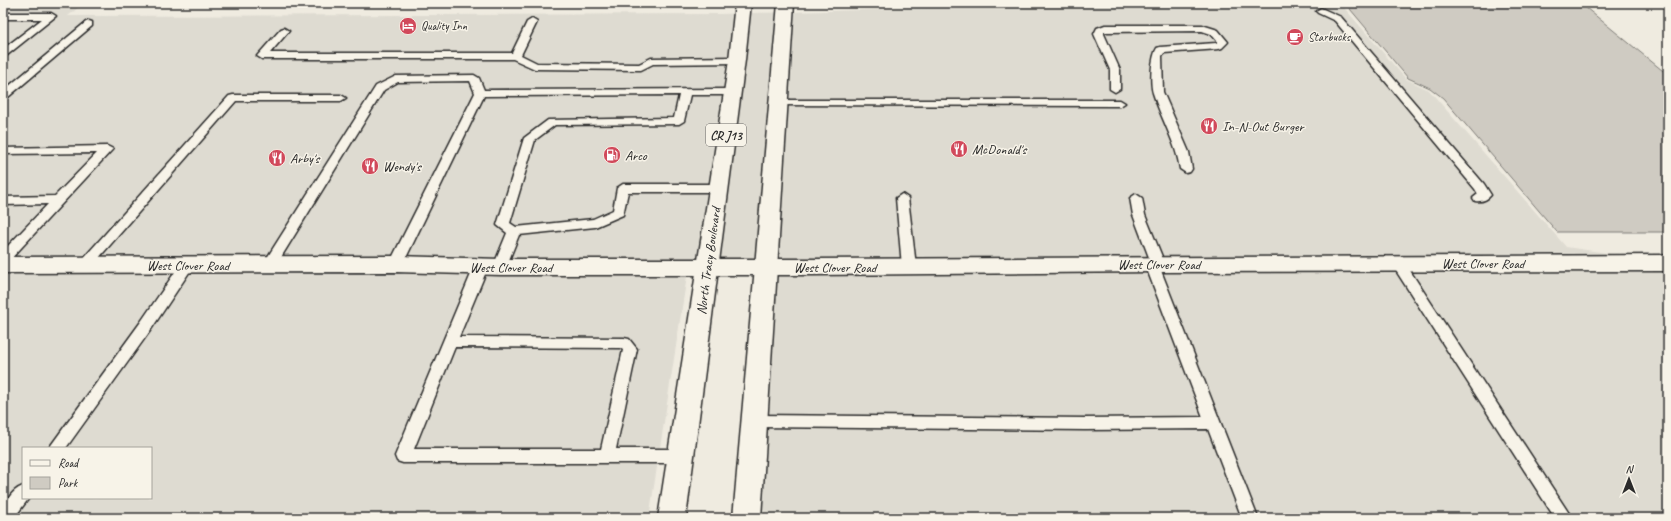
<svg xmlns="http://www.w3.org/2000/svg" width="1671" height="521" font-family="Caveat,sans-serif">
<style>
.built{fill:#dedbd1;fill-rule:evenodd}
.green{fill:#cfcbc2;stroke:#7d7b76}
.lines{fill:none;stroke-linecap:round;stroke-linejoin:round}
.lane-casing{stroke:#2b2b2b;stroke-width:3}
.secondary-casing{stroke:#2b2b2b;stroke-width:3}
.primary-casing{stroke:#2b2b2b;stroke-width:3}
.lane{fill:#f7f3e8;fill-rule:evenodd}
.secondary{fill:#f7f3e8;fill-rule:evenodd}
.primary{fill:#f7f3e8;fill-rule:evenodd}
.labels{text-anchor:middle;stroke-width:3;stroke-linejoin:round;paint-order:stroke}
.far-poi-label{font-size:12px;fill:#2b2b2b;stroke:#f7f3e8;text-anchor:start}
.shield{fill:#f7f3e8;stroke:#686764;stroke-width:1}
.shield-label{font-size:13px;font-weight:bold;fill:#2b2b2b}
.poi-label{font-size:14px;fill:#2b2b2b;stroke:#f7f3e8;text-anchor:start}
.street-label{font-size:14px;fill:#2b2b2b;stroke:#f7f3e8}
</style>
<rect width="100%" height="100%" fill="#efebe0"/>
<filter id="ink" filterUnits="userSpaceOnUse"><feTurbulence type="fractalNoise" baseFrequency=".025" numOctaves="2"/><feDisplacementMap in="SourceGraphic" scale="8" xChannelSelector="R" yChannelSelector="G"/><feConvolveMatrix kernelMatrix="1 2 1 2 8 2 1 2 1" color-interpolation-filters="sRGB"/></filter>
<g filter="url(#ink)">
<path class="built" d="M 3,3 L 84,3 L 68,16 L 719,14 L 1097,3 L 1340,3 L 1406,79 L 1429,90 L 1566,247 L 1668,262 L 1668,518 L 760,518 L 776,272 L 687,276 L 649,518 L 3,518 ZM 23,448 L 151,448 L 151,498 L 23,498 Z"/>
<polygon class="green" points="1345,3 1580,3 1668,75 1668,232 1557,232 1443,98 1430,88 1408,78"/>
<g class="lines">
<defs>
<g id="lane">
<path d="M 1321,8 L 1341,17 L 1484,184 L 1491,195 C 1487,200 1481,202 1475,201 L 1473,198 L 1478,194 L 1475,189 L 1335,21 L 1318,13 L 1316,11 Z"/>
<polygon points="3,13 51,13 56,16 6,56 3,57 3,49 42,19 3,19"/>
<polygon points="532,19 537,22 521,55 537,63 639,64 651,58 737,57 742,60 737,63 653,64 641,70 535,69 513,59 262,59 257,56 281,29 284,28 289,31 270,53 512,53 527,22"/>
<polygon points="89,21 92,22 92,26 7,98 3,99 3,91 86,22"/>
<path d="M 1105,25 L 1202,25 L 1218,30 L 1228,42 L 1222,48 L 1219,49 L 1164,53 L 1162,56 L 1163,92 L 1189,152 L 1192,169 L 1190,172 L 1186,173 L 1180,169 C 1176,142 1161,119 1153,93 C 1150,83 1151,57 1157,48 L 1160,47 L 1216,43 L 1218,42 L 1211,34 L 1202,31 L 1104,32 L 1104,34 L 1120,70 L 1120,89 L 1115,92 L 1110,89 L 1110,70 L 1094,34 L 1097,28 Z"/>
<polygon points="474,75 479,78 484,90 732,89 737,92 732,95 690,95 684,121 679,124 555,125 535,140 510,223 516,227 593,219 613,210 617,188 623,184 718,184 724,188 718,192 628,192 623,215 595,227 519,235 505,270 495,270 493,267 507,233 497,225 524,138 548,120 674,118 679,95 484,96 403,264 401,267 391,267 389,264 475,93 470,81 398,82 384,90 275,267 265,267 263,264 265,261 376,86 396,76"/>
<polygon points="233,95 341,95 346,98 341,101 236,101 90,268 80,268 78,265 80,262 229,96"/>
<polygon points="778,100 1120,100 1125,103 1120,106 774,105 773,103"/>
<polygon points="107,146 113,149 111,151 8,262 3,263 3,251 48,204 3,205 3,197 55,196 97,153 3,154 3,148"/>
<polygon points="902,194 908,198 916,266 914,269 904,269 902,266 896,198"/>
<polygon points="1136,194 1142,198 1145,215 1165,264 1160,268 1258,518 1242,518 1208,429 1085,430 755,427 750,425 747,421 750,417 755,415 1085,418 1203,417 1145,264 1150,260 1133,215 1130,198"/>
<polygon points="1398,259 1403,260 1572,518 1555,518 1391,263 1393,260"/>
<polygon points="187,261 192,262 194,265 150,331 66,448 49,448 140,323 182,262"/>
<path d="M 481,262 L 486,264 L 488,267 L 459,337 L 624,338 L 629,339 L 637,349 L 616,449 L 681,449 L 687,451 L 689,456 L 687,461 L 681,463 L 403,463 L 397,461 L 395,456 L 474,267 L 476,264 ZM 455,347 L 620,348 L 623,350 L 601,449 L 414,449 Z"/>
<path d="M 23,486 L 23,498 L 29,498 L 14,518 L 3,518 C 3,505 10,491 23,486 Z"/>
</g>
<polygon id="secondary" points="1668,255 1668,271 1152,272 813,275 500,275 396,272 3,273 3,257 396,256 500,259 813,259"/>
<g id="primary">
<polygon points="735,3 751,3 745,60 686,518 658,518 729,60"/>
<polygon points="778,3 794,3 761,518 733,518"/>
</g>
</defs>
<use href="#lane" class="lane-casing"/>
<use href="#secondary" class="secondary-casing"/>
<use href="#primary" class="primary-casing"/>
<use href="#lane" class="lane"/>
<use href="#secondary" class="secondary"/>
<use href="#primary" class="primary"/>
</g>
</g>
<defs>
<symbol id="hotel-disc" viewBox="-11 -11 22 22"><circle r="9.5" fill="#d1495b" stroke="#f7f3e8"/><path d="M-6-4.5h1.5V1H6V5H4.5V3h-9V5H-6ZM-4 0a1.8 1.8 0 1 1 3.6 0ZM.5 0V-2.5h3Q6-2.5 6 0Z" fill="#fff"/></symbol>
<symbol id="cafe-disc" viewBox="-11 -11 22 22"><circle r="9.5" fill="#d1495b" stroke="#f7f3e8"/><path d="M-5.5-4.5H6V0H3Q3 3.5 0 3.5H-2.5Q-5.5 3.5-5.5 0ZM3-3.2v2h1.7v-2ZM-6 4.5H4V6H-6Z" fill="#fff"/></symbol>
<symbol id="restaurant-disc" viewBox="-11 -11 22 22"><circle r="9.5" fill="#d1495b" stroke="#f7f3e8"/><path d="M-5-6h1v4h1v-4h1v4h1v-4h1v5L-1.5 .5V6h-2V.5L-5-1ZM5-6V6H3V1.5H1.5Q1.5-4 5-6Z" fill="#fff"/></symbol>
<symbol id="fuel-disc" viewBox="-11 -11 22 22"><circle r="9.5" fill="#d1495b" stroke="#f7f3e8"/><path d="M-5.5-6h7V0h2V4h1.3V-2.5L3-4.5l.8-.8L6-3V5H2.5V1h-1V6h-7ZM-4.2-4.7v3.2H.2V-4.7Z" fill="#fff"/></symbol>
</defs>
<g fill-rule="evenodd">
<use href="#hotel-disc" x="398" y="16" width="20" height="20"/>
<use href="#cafe-disc" x="1285" y="27" width="20" height="20"/>
<use href="#restaurant-disc" x="1199" y="116" width="20" height="20"/>
<use href="#restaurant-disc" x="949" y="139" width="20" height="20"/>
<use href="#fuel-disc" x="602" y="145" width="20" height="20"/>
<use href="#restaurant-disc" x="267" y="148" width="20" height="20"/>
<use href="#restaurant-disc" x="360" y="156" width="20" height="20"/>
</g>
<g class="labels">
<g class="far-poi-label">
<text x="421" y="30">Quality Inn</text>
<text x="1308" y="41">Starbucks</text>
</g>
<rect class="shield" x="706" y="124" width="40" height="22" rx="3"/>
<g class="shield-label">
<text x="726" y="140">CR J13</text>
</g>
<g class="poi-label">
<text x="1222" y="131">In-N-Out Burger</text>
<text x="972" y="154">McDonald's</text>
<text x="625" y="160">Arco</text>
<text x="290" y="163">Arby's</text>
<text x="383" y="171">Wendy's</text>
</g>
<g class="street-label">
<text transform="translate(708 261) rotate(-82)" y="5">North Tracy Boulevard</text>
<text x="1483" y="268">West Clover Road</text>
<text x="1159" y="269">West Clover Road</text>
<text x="188" y="270">West Clover Road</text>
<text x="511" y="272">West Clover Road</text>
<text x="835" y="272">West Clover Road</text>
</g>
</g>
<rect width="1671" height="521" fill="none" stroke="#f7f3e8" stroke-width="16"/>
<rect x="8" y="8" width="1655" height="505" fill="none" stroke="#2b2b2b" stroke-width="1.5" filter="url(#ink)"/>
<rect x="22" y="447" width="130" height="52" fill="#f7f3e8" stroke="#a5a39c"/>
<rect x="30" y="460" width="20" height="6" fill="#f7f3e8" stroke="#a5a39c"/>
<text x="58" y="467" font-size="12" fill="#2b2b2b">Road</text>
<rect x="30" y="477" width="20" height="12" fill="#cfcbc2" stroke="#a5a39c"/>
<text x="58" y="487" font-size="12" fill="#2b2b2b">Park</text>
<g transform="translate(1629 479)" stroke="#f7f3e8" stroke-width="3" paint-order="stroke">
<path d="M0-3L7 15L0 10L-7 15Z" fill="#2b2b2b"/>
<text y="-6" font-size="11" font-weight="bold" text-anchor="middle" fill="#2b2b2b">N</text>
</g>
</svg>
